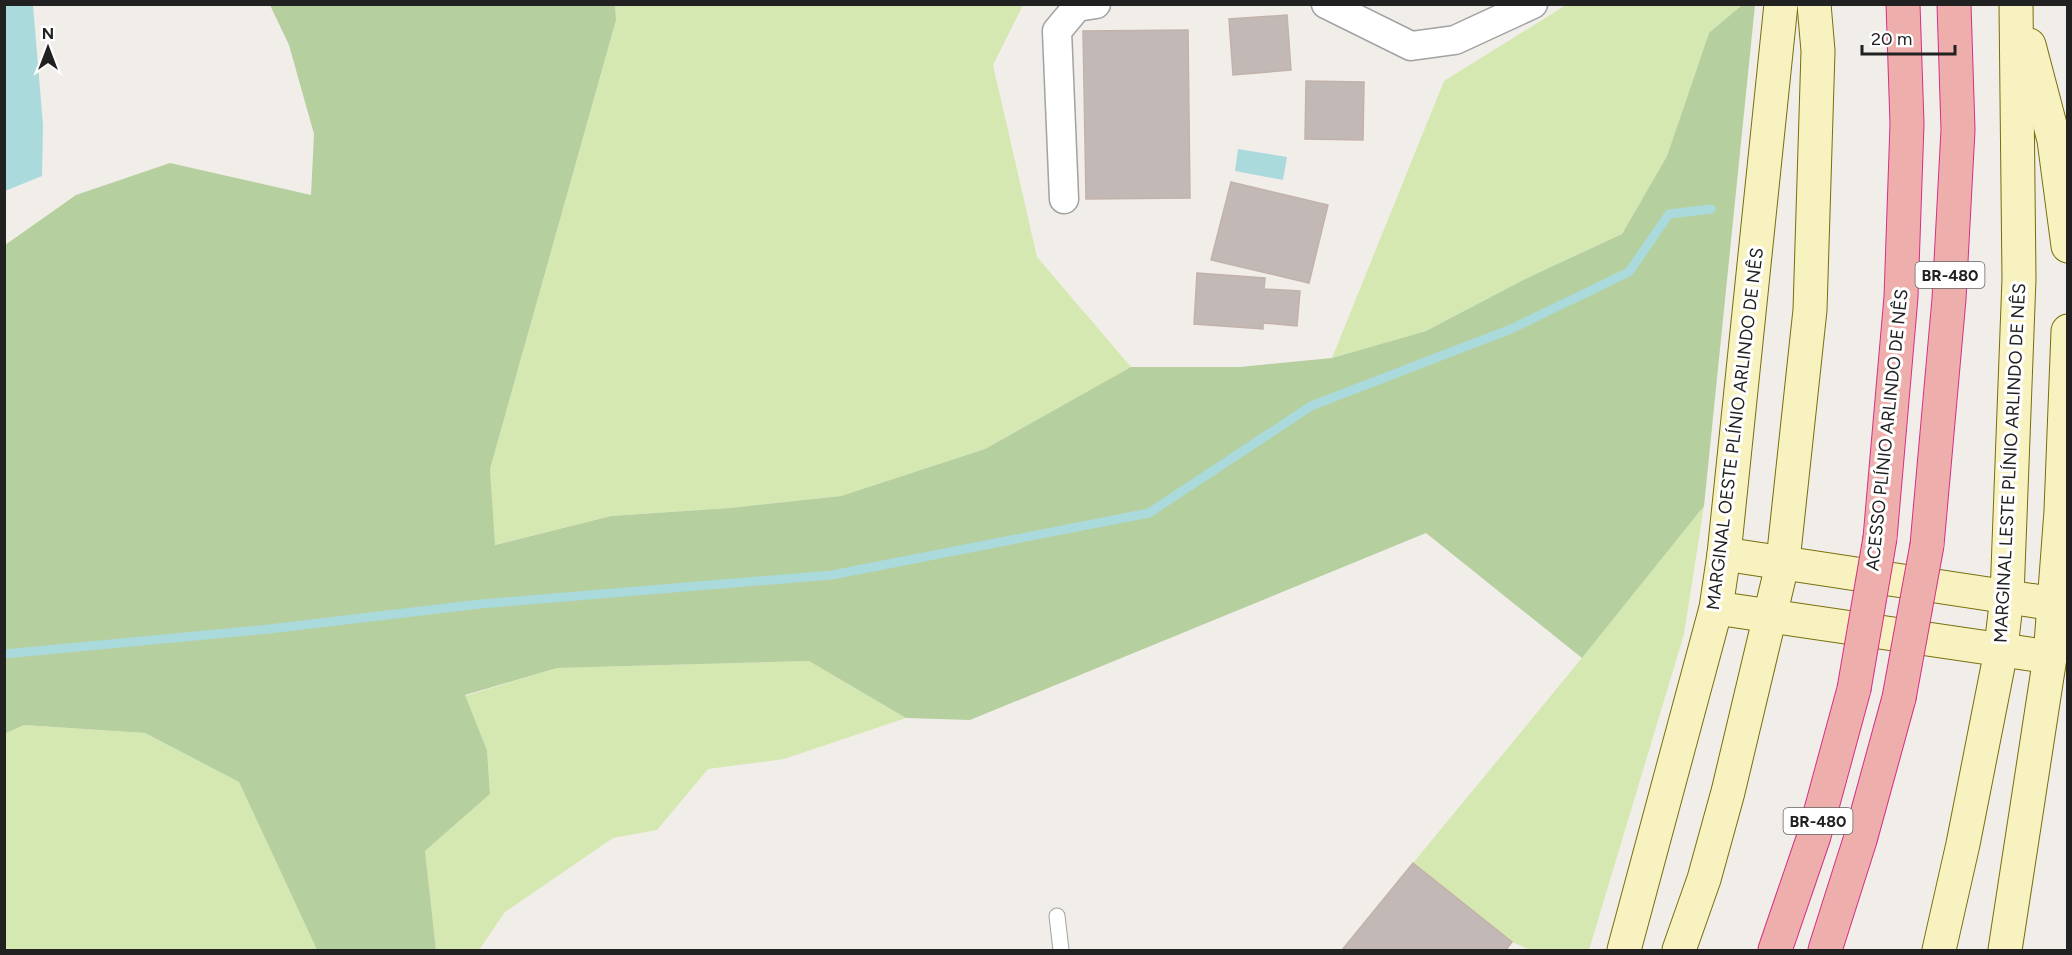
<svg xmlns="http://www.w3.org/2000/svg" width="2072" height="955" font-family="Figtree,sans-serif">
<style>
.grass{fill:#d6e8b1}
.forest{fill:#b5cf9f}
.water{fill:#abdadd}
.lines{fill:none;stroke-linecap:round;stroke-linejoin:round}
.stream{stroke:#abdadd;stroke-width:9}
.building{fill:#c2b8b5;stroke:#c3b2ab;stroke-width:1.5}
.service-casing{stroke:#a2a2a2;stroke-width:17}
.minor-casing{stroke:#a2a2a2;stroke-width:31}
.secondary-casing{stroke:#77700a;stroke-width:35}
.trunk-casing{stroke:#d53085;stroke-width:35}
.service{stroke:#fff;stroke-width:15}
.minor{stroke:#fff;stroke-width:28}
.secondary{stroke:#f8f1c0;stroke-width:33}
.trunk{stroke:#eeaeac;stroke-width:33}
.trunk-bridge-casing{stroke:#d53085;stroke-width:35;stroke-linecap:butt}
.trunk-bridge{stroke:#eeaeac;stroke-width:33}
.labels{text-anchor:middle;stroke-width:6;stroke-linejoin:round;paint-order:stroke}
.shield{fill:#fff;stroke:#646464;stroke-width:1.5}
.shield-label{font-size:16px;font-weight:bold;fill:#212121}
.street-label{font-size:18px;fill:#212121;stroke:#fff}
</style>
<rect width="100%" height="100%" fill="#f1ede9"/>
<g class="grass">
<polygon points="615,5 1023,5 993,65 1037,257 1131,367 985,449 841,496 730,508 611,516 494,545 490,469 616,20"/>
<polygon points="1566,5 1742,5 1709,33 1667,156 1622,234 1525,279 1426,331 1332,358 1444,81"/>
<polygon points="1704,506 1684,634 1589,950 1530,950 1512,942 1413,863 1582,658"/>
<polygon points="809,661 906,718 784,759 708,769 657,830 613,838 505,912 479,950 436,950 425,851 490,794 487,750 465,696 557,668"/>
<polygon points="24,725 145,733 239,782 317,950 5,950 4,734"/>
</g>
<polygon class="forest" points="270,5 615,5 616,20 490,469 495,545 611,516 730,508 841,496 985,449 1131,367 1240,367 1332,358 1426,331 1525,279 1622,234 1667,156 1709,33 1742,5 1755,5 1704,506 1582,658 1426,533 970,720 906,718 809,661 557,668 465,695 487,750 490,794 425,851 436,950 317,950 239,782 145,733 24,725 4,734 5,245 76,195 170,163 311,195 314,134 289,45"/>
<g class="water">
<polygon points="5,4 33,5 43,125 42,176 5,191"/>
<polygon points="1238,149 1287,157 1283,180 1235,171"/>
</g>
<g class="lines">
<polyline class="stream" points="4,654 269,629 480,604 832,575 1149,513 1311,406 1511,329 1629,272 1669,214 1711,209"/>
</g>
<g class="building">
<polygon points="1287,15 1291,70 1233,75 1229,19"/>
<polygon points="1188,30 1190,198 1086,199 1083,31"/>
<polygon points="1306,81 1364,82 1363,140 1305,139"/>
<polygon points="1231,182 1328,205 1309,283 1211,260"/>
<polygon points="1197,273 1265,278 1264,289 1300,291 1297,326 1263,323 1263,329 1194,324"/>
<polygon points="1413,863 1512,942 1506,950 1342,950"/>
</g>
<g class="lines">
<defs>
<polyline id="service" points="1057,916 1061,950"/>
<g id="minor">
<polyline points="1326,4 1411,46 1455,40 1533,4"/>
<polyline points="1064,199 1057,31 1077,7 1096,4"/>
</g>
<g id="secondary">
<polyline points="2029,45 2054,140 2068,246"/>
<polyline points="1724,554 2055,604"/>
<polyline points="1716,608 2050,657"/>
<polyline points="1624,950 1716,608 1724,554 1781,4"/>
<polyline points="1679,950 1704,879 1728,792 1783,561 1810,310 1818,51 1814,4"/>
<polyline points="1939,950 1963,844 2000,656 2007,596 2019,279 2016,4"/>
<polyline points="2005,950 2050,657 2061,511 2068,331"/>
</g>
<g id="trunk">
<polyline points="1880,538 1901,297 1907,124 1903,4"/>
<polyline points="1927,545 1949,299 1958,130 1954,4"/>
<polyline points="1775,950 1814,836 1854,689"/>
<polyline points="1825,950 1860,840 1899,698"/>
</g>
</defs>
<use href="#service" class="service-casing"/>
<use href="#minor" class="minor-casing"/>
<use href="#secondary" class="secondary-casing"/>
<use href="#trunk" class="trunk-casing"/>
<use href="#service" class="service"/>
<use href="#minor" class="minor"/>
<use href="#secondary" class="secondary"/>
<use href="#trunk" class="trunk"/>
<defs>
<g id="trunk-bridge">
<polyline points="1854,689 1880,538"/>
<polyline points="1899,698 1927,545"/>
</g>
</defs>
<use href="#trunk-bridge" class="trunk-bridge-casing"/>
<use href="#trunk-bridge" class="trunk-bridge"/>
</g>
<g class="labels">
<g class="shield">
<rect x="1915.5" y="262" width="69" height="26" rx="4.5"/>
<rect x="1783.5" y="808" width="69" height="26" rx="4.5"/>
</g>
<g class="shield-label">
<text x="1950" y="281">BR-480</text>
<text x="1818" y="827">BR-480</text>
</g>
<g class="street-label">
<text transform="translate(1735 429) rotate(-83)" y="6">MARGINAL OESTE PLÍNIO ARLINDO DE NÊS</text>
<text transform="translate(1887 430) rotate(-84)" y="6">ACESSO PLÍNIO ARLINDO DE NÊS</text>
<text transform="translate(2010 463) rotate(-87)" y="6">MARGINAL LESTE PLÍNIO ARLINDO DE NÊS</text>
</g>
</g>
<rect width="2072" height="955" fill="none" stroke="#212121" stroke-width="12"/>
<g transform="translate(48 48)" stroke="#ffffff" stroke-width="4.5" paint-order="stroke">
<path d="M0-4.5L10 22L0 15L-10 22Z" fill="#212121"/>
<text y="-9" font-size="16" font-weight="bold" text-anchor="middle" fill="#212121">N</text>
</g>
<path d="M1862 45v9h93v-9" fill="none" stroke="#212121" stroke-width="3"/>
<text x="1871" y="45" font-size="18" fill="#212121" stroke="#ffffff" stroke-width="4.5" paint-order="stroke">20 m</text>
</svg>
